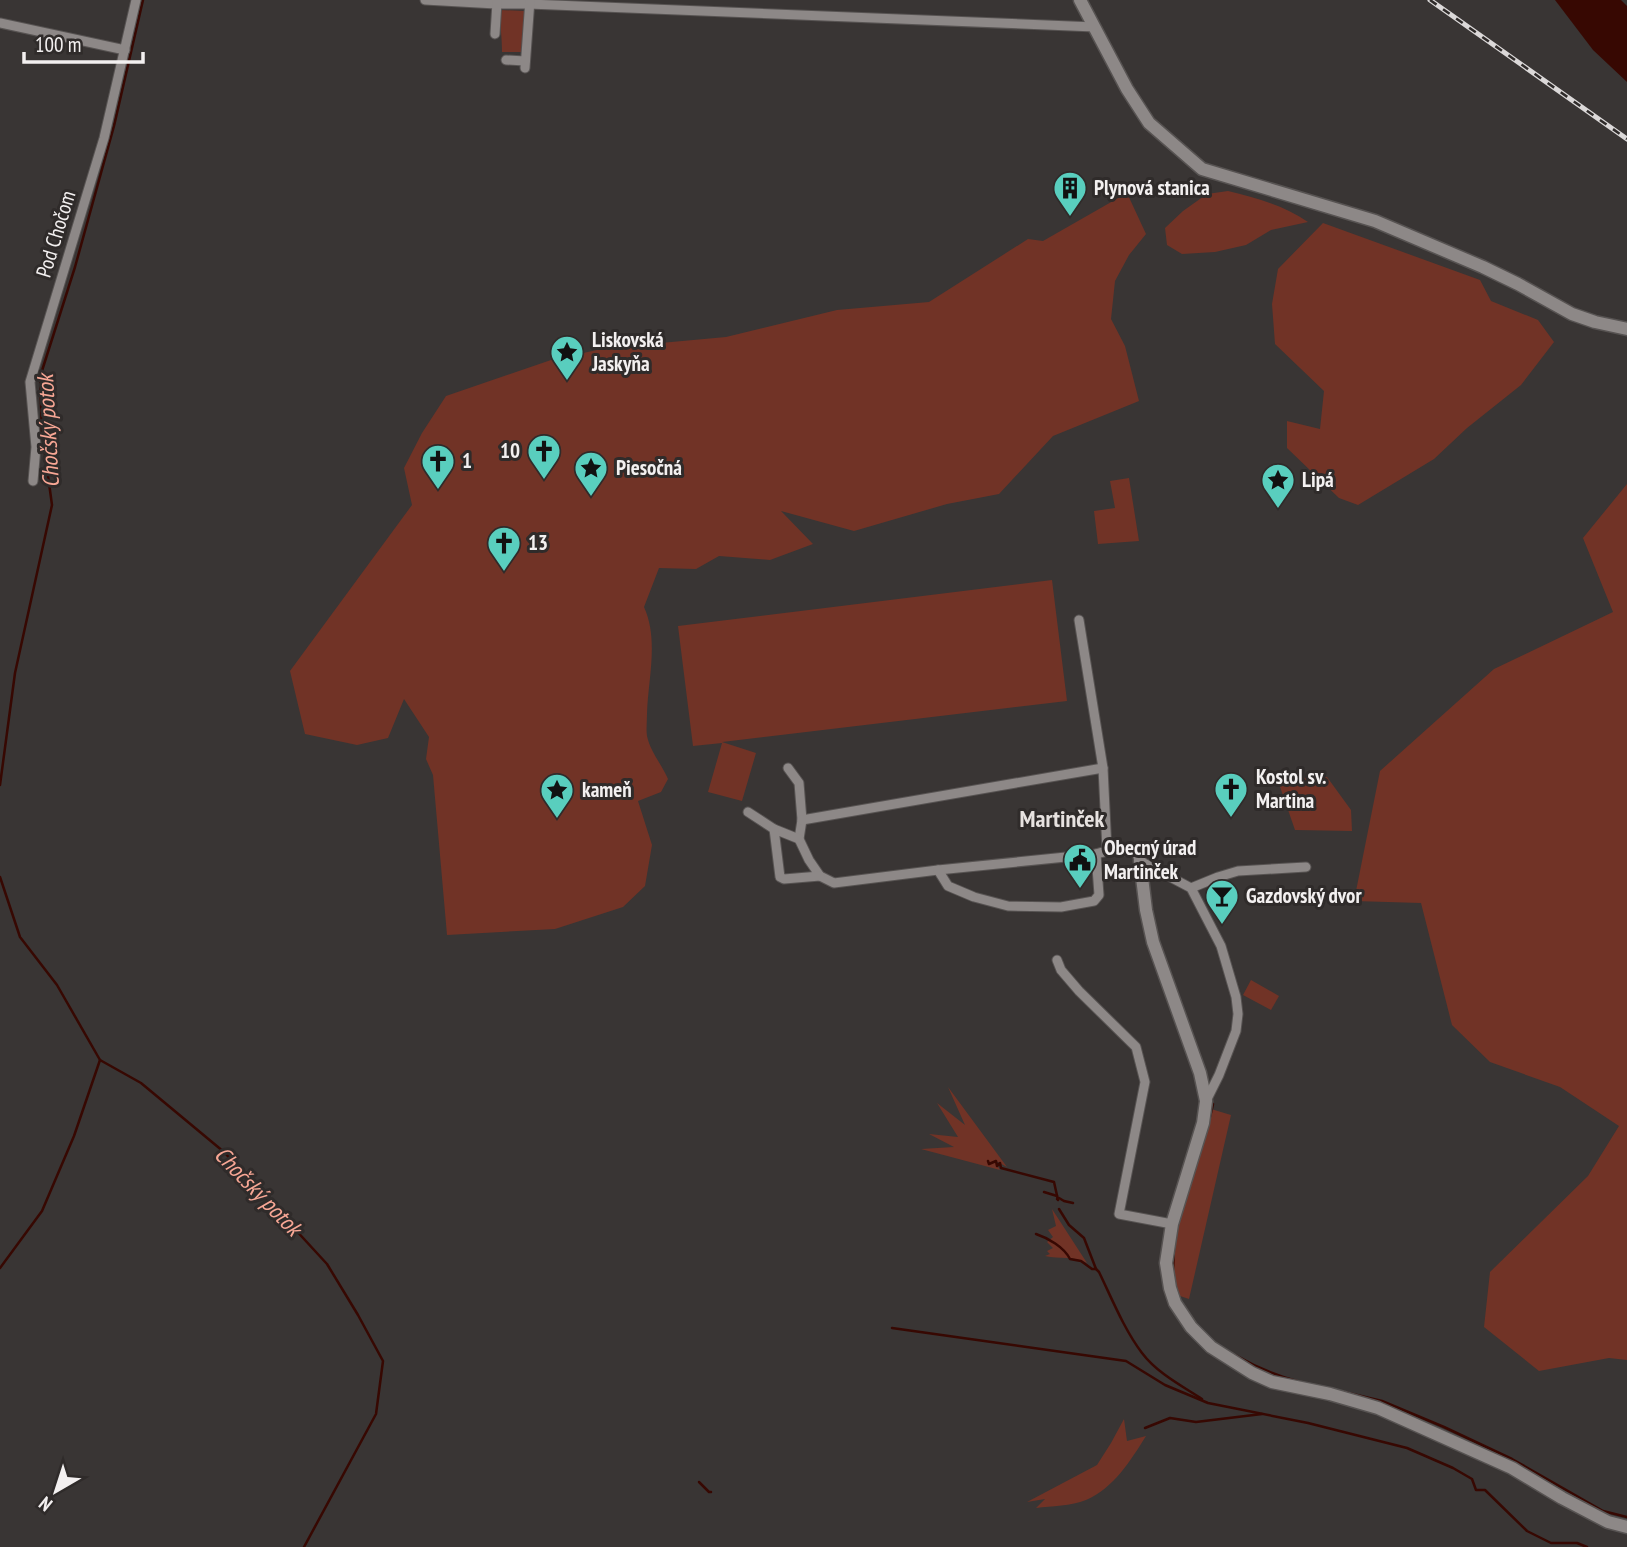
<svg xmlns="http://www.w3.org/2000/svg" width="1627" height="1547" font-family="'PT Sans Narrow',sans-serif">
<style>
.green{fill:#713326}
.water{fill:#370802}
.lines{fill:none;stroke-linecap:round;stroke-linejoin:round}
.stream{stroke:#370802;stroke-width:2.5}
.street-casing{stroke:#575352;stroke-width:11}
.secondary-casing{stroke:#575352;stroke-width:15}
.street{stroke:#8d8887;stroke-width:9}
.secondary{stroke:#8d8887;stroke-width:12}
.rail-casing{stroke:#dbd8d8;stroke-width:5}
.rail{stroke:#2f2b2a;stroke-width:2.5;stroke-dasharray:8;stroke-linecap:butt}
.labels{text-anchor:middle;stroke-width:6;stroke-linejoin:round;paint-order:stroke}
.poi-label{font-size:21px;font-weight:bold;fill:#f3f0f0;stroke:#2f2b2a;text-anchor:start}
.street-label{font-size:21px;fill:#f3f0f0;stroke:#2f2b2a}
.water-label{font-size:23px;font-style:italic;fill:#f8a795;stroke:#2f2b2a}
.quarter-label{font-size:24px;font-weight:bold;fill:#e7e2e0;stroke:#2f2b2a}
</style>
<rect width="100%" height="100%" fill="#393534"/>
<g class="green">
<path d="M 500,10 L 525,11 L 522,52 L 502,52 C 502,37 500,25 500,10 Z"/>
<path d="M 1228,191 C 1256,198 1284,205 1308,222 L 1271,230 L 1246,245 L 1215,252 L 1182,254 L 1167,245 L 1165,228 L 1183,211 L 1207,194 Z"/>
<path d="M 1127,193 L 1146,234 L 1129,255 L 1115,281 L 1111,319 L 1125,346 L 1139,401 L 1053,436 L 999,494 L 947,504 L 854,531 L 781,511 L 813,544 L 770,560 L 719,556 L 696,569 L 659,568 L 644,607 C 659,640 648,679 647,714 C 647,721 646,729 647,736 C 650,751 662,765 668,779 L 661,792 L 638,801 L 652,845 L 645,886 L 623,907 L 555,929 L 447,935 L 433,775 L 426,759 L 429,737 L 404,699 L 388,738 L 357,745 L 305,734 L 290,671 L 412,505 L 404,468 L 422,433 L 446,396 L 551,360 L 606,348 L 726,337 L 837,310 L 929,302 L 1028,239 L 1043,241 Z"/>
<polygon points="1323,223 1480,280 1491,301 1538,320 1554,342 1521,385 1467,428 1434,459 1358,505 1339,498 1287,448 1287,421 1320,429 1324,391 1275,344 1272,304 1278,269"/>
<polygon points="1129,478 1139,541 1098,544 1094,511 1115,508 1110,481"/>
<polygon points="1627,484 1627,1360 1609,1358 1539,1371 1484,1327 1490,1272 1588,1176 1619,1126 1560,1087 1490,1062 1452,1025 1421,903 1354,901 1380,771 1494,669 1613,612 1583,538"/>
<polygon points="1052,580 1067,701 722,742 756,753 742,801 708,792 722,743 693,746 678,626"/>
<polygon points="1327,777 1351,810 1352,831 1295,830 1278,781 1293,778"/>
<polygon points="1251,980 1279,996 1271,1010 1243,995"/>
<polygon points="948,1087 1007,1167 994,1160 1000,1170 921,1149 954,1147 929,1134 958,1137 937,1103 965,1125"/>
<polygon points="1211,1109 1231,1115 1189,1299 1174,1294 1171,1266 1176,1221"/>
<path d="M 1052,1209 L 1087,1263 C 1075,1256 1059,1259 1045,1256 L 1050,1254 L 1047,1251 L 1053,1248 L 1047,1242 L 1053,1237 L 1048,1230 L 1056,1226 Z"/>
<path d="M 1124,1419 L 1127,1441 L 1146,1436 C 1131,1460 1113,1489 1086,1500 C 1071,1506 1052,1506 1036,1508 L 1045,1499 L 1027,1502 L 1097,1465 L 1111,1443 Z"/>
</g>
<polygon class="water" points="1555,0 1621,0 1627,6 1627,82 1593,50"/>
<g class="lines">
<g class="stream">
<polyline points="0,785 15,673 52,505 42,432 40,377 75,267 114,126 143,0"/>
<polyline points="0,877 20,937 57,985 100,1060 141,1083 224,1152 327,1264 358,1315 383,1361 376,1414 304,1547"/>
<polyline points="1210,1117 1213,1104"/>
<polyline points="988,1161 989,1164 996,1161 997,1166 1000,1163 1001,1168 1054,1182 1058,1200"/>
<polyline points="1044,1192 1057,1196"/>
<polyline points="1057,1199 1059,1198 1064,1201 1073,1203"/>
<path d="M 1059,1209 L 1069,1225 L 1084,1238 L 1096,1269 L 1099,1272 C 1112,1299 1124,1329 1142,1353 C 1157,1373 1182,1386 1202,1399"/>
<path d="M 1036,1234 C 1048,1238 1064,1247 1070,1259 L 1081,1261 L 1092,1269 L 1096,1269"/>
<polyline points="0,1268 42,1211 74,1136 100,1060"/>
<polyline points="1173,1270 1174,1248"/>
<polyline points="892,1328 1126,1361 1165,1385 1208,1403 1308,1423 1407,1448 1453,1468 1472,1479 1476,1490 1485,1490 1527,1531 1551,1543 1577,1543 1587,1547"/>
<path d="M 1235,1355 C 1256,1367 1276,1376 1300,1382"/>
<polyline points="1344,1392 1382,1401 1444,1427 1512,1459 1603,1511 1627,1517"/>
<polyline points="1145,1428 1170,1418 1196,1422 1262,1414"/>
<polyline points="699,1482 709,1492 711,1492"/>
</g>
<defs>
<g id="street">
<polyline points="425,0 496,4 529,4 1095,27"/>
<polyline points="0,23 125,50"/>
<polyline points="495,34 497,2"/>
<polyline points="506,60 525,61"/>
<polyline points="525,68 530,0"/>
<polyline points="33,481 36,447 30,382 104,138 136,0"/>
<polyline points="1079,620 1103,768 1107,850"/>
<path d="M 788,768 L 799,783 L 802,820 L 799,839 L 809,860 L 820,876 L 834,883 L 938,870 L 1096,854 C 1110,849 1123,849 1136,853 L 1140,861 L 1191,888 L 1221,946 L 1236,997 L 1238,1014 L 1236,1031 L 1219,1075 L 1206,1101"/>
<polyline points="748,812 774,829 799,839"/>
<polyline points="802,820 1103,768"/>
<polyline points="774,829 780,877 784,879 820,876"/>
<polyline points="938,870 948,886 974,897 1008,906 1061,907 1094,901 1099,895 1096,854"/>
<polyline points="1191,888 1218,877 1238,871 1306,867"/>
<polyline points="1057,960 1061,970 1079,991 1136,1047 1145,1082 1119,1214 1172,1224"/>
</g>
<g id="secondary">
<polyline points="1080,0 1127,89 1149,123 1202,169 1375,221 1483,267 1518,284 1572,314 1595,322 1627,329"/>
<polyline points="1140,861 1146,910 1153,942 1200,1073 1206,1101 1203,1123 1172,1224 1166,1263 1170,1288 1175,1303 1191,1327 1211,1347 1252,1373 1272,1382 1330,1394 1378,1408 1512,1468 1562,1498 1608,1522 1627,1527"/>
</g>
</defs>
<use href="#street" class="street-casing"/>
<use href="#secondary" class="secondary-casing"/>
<use href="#street" class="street"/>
<use href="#secondary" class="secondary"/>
<defs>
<polyline id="rail" points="1430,0 1627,139"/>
</defs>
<use href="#rail" class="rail-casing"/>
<use href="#rail" class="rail"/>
</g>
<defs>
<symbol id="building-pin" viewBox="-11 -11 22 30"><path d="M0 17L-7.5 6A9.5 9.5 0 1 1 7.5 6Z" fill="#59cebe" stroke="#2f2b2a"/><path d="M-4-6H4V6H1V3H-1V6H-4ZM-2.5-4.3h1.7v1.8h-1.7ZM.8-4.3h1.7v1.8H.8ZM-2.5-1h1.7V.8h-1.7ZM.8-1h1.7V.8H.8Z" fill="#111"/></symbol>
<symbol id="sight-pin" viewBox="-11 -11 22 30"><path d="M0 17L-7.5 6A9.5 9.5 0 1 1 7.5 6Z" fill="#59cebe" stroke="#2f2b2a"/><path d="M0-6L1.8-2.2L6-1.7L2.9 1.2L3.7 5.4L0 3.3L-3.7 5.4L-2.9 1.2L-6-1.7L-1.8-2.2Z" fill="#111"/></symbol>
<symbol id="church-pin" viewBox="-11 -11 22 30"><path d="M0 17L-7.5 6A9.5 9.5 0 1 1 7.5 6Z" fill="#59cebe" stroke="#2f2b2a"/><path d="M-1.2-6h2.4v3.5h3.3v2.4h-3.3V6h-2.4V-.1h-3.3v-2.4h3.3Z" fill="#111"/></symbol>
<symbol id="civic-pin" viewBox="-11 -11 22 30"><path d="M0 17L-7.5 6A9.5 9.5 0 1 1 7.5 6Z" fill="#59cebe" stroke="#2f2b2a"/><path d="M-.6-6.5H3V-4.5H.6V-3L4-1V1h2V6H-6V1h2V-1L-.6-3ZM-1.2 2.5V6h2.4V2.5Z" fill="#111"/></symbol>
<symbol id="bar-pin" viewBox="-11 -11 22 30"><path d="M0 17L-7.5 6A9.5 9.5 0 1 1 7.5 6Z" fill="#59cebe" stroke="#2f2b2a"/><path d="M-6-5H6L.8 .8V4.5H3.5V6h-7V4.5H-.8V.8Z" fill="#111"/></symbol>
</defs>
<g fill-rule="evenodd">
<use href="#building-pin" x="1051" y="169" width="38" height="52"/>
<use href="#sight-pin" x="548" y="333" width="38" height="52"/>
<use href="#church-pin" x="525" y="432" width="38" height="52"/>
<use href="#church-pin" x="419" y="442" width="38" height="52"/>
<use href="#sight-pin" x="572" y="449" width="38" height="52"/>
<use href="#sight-pin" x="1259" y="461" width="38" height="52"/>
<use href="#church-pin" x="485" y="524" width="38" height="52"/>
<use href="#church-pin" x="1212" y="770" width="38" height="52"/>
<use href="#sight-pin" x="538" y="771" width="38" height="52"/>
<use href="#civic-pin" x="1061" y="841" width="38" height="52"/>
<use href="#bar-pin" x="1203" y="877" width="38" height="52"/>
</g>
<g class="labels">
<g class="poi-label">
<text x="1094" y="195">Plynová stanica</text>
<text x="592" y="347">Liskovská<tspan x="592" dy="24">Jaskyňa</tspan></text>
<text x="520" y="458" text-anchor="end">10</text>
<text x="462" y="468">1</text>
<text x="616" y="475">Piesočná</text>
<text x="1302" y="487">Lipá</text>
<text x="528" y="550">13</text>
<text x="1256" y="784">Kostol sv.<tspan x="1256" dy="24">Martina</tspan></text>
<text x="582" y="797">kameň</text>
<text x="1104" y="855">Obecný úrad<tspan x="1104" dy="24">Martinček</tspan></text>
<text x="1246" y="903">Gazdovský dvor</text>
</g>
<g class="street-label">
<text transform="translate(56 234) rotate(-73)" y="7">Pod Chočom</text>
</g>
<g class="water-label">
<text transform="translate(48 431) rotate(-93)" y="8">Chočský potok</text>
<text transform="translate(258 1191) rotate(46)" y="8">Chočský potok</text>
</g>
<g class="quarter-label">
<text x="1062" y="827">Martinček</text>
</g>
</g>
<g transform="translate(56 1491) rotate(219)" stroke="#2f2b2a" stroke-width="5" paint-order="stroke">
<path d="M0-5L12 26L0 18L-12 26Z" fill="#f3f0f0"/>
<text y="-10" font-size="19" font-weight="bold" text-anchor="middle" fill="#f3f0f0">N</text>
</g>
<path d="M24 52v10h119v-10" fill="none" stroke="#f3f0f0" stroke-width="3.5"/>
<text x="35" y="52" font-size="21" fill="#f3f0f0" stroke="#2f2b2a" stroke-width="5" paint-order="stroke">100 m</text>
</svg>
